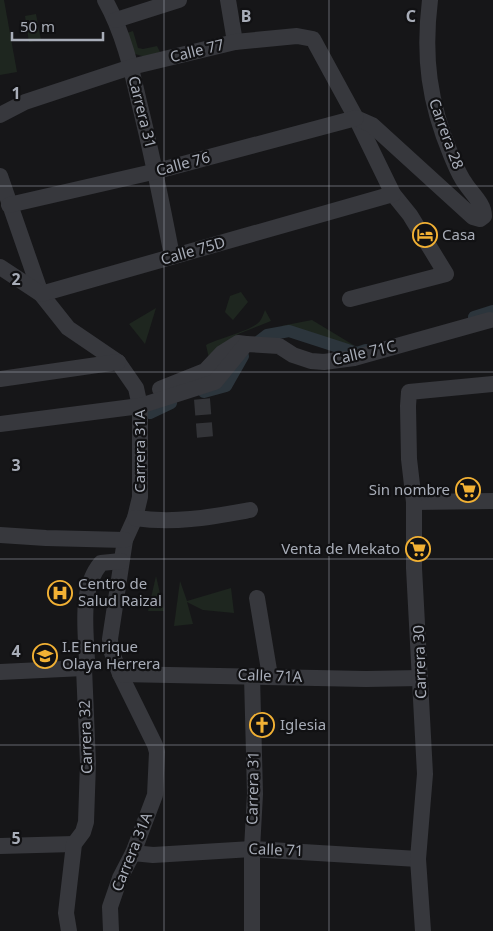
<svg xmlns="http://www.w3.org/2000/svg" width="493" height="931" font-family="'Noto Sans',sans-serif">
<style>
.green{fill:#1e261f}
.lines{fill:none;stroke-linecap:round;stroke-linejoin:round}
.canal{stroke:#2c353c;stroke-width:12}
.minor-tunnel{stroke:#333438;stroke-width:16;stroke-dasharray:16 8;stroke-linecap:butt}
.minor{stroke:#37383d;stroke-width:16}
.grid{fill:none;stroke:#a8adb8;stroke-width:1;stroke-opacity:0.55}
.labels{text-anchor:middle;stroke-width:4.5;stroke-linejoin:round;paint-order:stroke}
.street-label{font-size:15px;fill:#a8adb8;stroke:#111113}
.poi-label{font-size:15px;fill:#a8adb8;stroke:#111113;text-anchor:start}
.grid-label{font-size:16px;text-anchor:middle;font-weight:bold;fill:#a8adb8;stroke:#111113;stroke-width:4.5;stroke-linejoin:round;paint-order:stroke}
</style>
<rect width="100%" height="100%" fill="#161618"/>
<g class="green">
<polygon points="0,0 4,0 17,72 0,75"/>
<polygon points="36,14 41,40 29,42 25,16"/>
<polygon points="133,31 138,48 143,49 157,46 160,52 145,57 132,53 127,33"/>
<polygon points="241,292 248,302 233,320 225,312 230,296"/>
<polygon points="156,308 145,344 129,324"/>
<path d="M 265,310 L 271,321 L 238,334 L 210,363 L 206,345 C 219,338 252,331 260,321 C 262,318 264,313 265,310 Z"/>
<polygon points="312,320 355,346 281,326"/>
<polygon points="156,576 164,611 148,611"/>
<polygon points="180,581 187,601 231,588 234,613 203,610 187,602 193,624 174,626"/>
</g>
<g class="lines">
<g class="canal">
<polyline points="474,317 493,311"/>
<polyline points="258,342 267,335 289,331 357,353 366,350"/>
<polyline points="204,392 226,386 243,356"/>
<polyline points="150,413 171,403"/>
</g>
<polyline class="minor-tunnel" points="202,399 205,437"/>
<g class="minor">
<path d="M 105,0 C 123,32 131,67 139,102 C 152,154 162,204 172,256"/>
<polyline points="228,0 235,42"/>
<polyline points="116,20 179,0"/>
<polyline points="0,115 25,102 131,67 235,42 297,36 313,39 356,118 393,194 410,215 446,274 350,299"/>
<path d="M 356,118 L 372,125 L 473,217 L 480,219 L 484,216 C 484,203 471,193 465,183 C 459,175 455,164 451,155 C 429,102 423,57 430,0"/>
<polyline points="0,176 41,294 68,328 118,362 136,388 140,406 140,497 135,518 125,540 110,639 111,650 120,674 155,745 157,752 155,795 133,853 120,878 110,907 111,931"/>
<polyline points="9,205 157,171 356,118"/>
<polyline points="0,267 41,294 393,194"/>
<polyline points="0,379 118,362"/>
<polyline points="160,389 205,371 222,353 238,343 246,344"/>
<polyline points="0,424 140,406 215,382 246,344 279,346 293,355 311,361 324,362 354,358 490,320"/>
<polyline points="414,502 493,501"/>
<path d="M 135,518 C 175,524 211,517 250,510"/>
<polyline points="0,535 46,538 125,540"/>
<polyline points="257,598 270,676"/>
<polyline points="0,672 84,668"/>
<polyline points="120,674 366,679 420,678"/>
<polyline points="0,846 74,844"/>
<polyline points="133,853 153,855 252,849 418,859"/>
<path d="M 69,931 L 66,913 L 74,844 L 83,832 L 86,822 L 88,763 L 84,668 L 87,662 C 86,630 79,589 101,563 L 121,561"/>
<polyline points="252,931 252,849 255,794 252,676"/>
<polyline points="423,931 418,859 425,774 414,568 414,502 409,459 408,406 409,392 493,384"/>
</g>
</g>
<path class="grid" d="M 164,0 L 164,931M 329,0 L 329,931M 0,186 L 493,186M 0,372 L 493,372M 0,559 L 493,559M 0,745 L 493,745"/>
<defs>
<symbol id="hotel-ring" viewBox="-11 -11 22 22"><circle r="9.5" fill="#111113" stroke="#f2b134" stroke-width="1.5"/><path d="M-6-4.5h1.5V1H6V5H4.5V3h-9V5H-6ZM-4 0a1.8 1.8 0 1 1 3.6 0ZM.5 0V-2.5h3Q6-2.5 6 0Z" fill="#f2b134"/></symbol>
<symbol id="supermarket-ring" viewBox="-11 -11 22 22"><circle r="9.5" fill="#111113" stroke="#f2b134" stroke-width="1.5"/><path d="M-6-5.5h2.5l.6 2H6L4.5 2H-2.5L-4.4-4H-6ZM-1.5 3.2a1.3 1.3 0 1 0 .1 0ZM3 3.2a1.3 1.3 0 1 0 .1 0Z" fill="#f2b134"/></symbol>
<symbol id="hospital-ring" viewBox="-11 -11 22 22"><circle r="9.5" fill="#111113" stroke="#f2b134" stroke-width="1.5"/><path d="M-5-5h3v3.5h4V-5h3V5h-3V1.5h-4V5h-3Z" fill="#f2b134"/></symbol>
<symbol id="school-ring" viewBox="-11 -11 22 22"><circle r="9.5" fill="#111113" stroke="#f2b134" stroke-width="1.5"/><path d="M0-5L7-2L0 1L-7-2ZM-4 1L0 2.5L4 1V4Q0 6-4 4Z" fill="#f2b134"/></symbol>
<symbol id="church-ring" viewBox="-11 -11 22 22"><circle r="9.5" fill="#111113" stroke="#f2b134" stroke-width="1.5"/><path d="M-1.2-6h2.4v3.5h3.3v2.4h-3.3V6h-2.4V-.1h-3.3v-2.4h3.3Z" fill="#f2b134"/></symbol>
</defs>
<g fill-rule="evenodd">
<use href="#hotel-ring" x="411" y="221" width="28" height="28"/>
<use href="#supermarket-ring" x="454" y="476" width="28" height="28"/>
<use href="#supermarket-ring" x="404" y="535" width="28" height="28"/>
<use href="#hospital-ring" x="46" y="579" width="28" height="28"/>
<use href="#school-ring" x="31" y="642" width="28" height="28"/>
<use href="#church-ring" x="248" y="711" width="28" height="28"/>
</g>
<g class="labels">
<g class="street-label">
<text transform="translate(197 51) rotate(-14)" y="5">Calle 77</text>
<text transform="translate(142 112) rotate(76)" y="5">Carrera 31</text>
<text transform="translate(446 134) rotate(70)" y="5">Carrera 28</text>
<text transform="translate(183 164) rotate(-15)" y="5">Calle 76</text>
<text transform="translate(193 251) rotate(-16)" y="5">Calle 75D</text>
<text transform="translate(364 353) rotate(-13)" y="5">Calle 71C</text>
<text transform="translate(140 451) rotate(-90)" y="5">Carrera 31A</text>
<text transform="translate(420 662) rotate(-92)" y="5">Carrera 30</text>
<text transform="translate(270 676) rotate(2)" y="5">Calle 71A</text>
<text transform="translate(86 737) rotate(-92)" y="5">Carrera 32</text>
<text transform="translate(253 788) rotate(-89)" y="5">Carrera 31</text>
<text transform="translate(276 850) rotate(2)" y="5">Calle 71</text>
<text transform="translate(132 852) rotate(-68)" y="5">Carrera 31A</text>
</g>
<g class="poi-label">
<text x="442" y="240">Casa</text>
<text x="450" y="495" text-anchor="end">Sin nombre</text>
<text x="400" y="554" text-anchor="end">Venta de Mekato</text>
<text x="78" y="589">Centro de<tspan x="78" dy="17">Salud Raizal</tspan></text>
<text x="62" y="652">I.E Enrique<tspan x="62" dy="17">Olaya Herrera</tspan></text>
<text x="280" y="730">Iglesia</text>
</g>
</g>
<g class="grid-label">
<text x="246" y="22">B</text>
<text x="411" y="22">C</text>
<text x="16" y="99">1</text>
<text x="16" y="285">2</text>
<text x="16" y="471">3</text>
<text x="16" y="657">4</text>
<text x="16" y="844">5</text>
</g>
<path d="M12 32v8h91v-8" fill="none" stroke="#a8adb8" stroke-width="2.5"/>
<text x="20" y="32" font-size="15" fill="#a8adb8" stroke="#111113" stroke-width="4" paint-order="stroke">50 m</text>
</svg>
